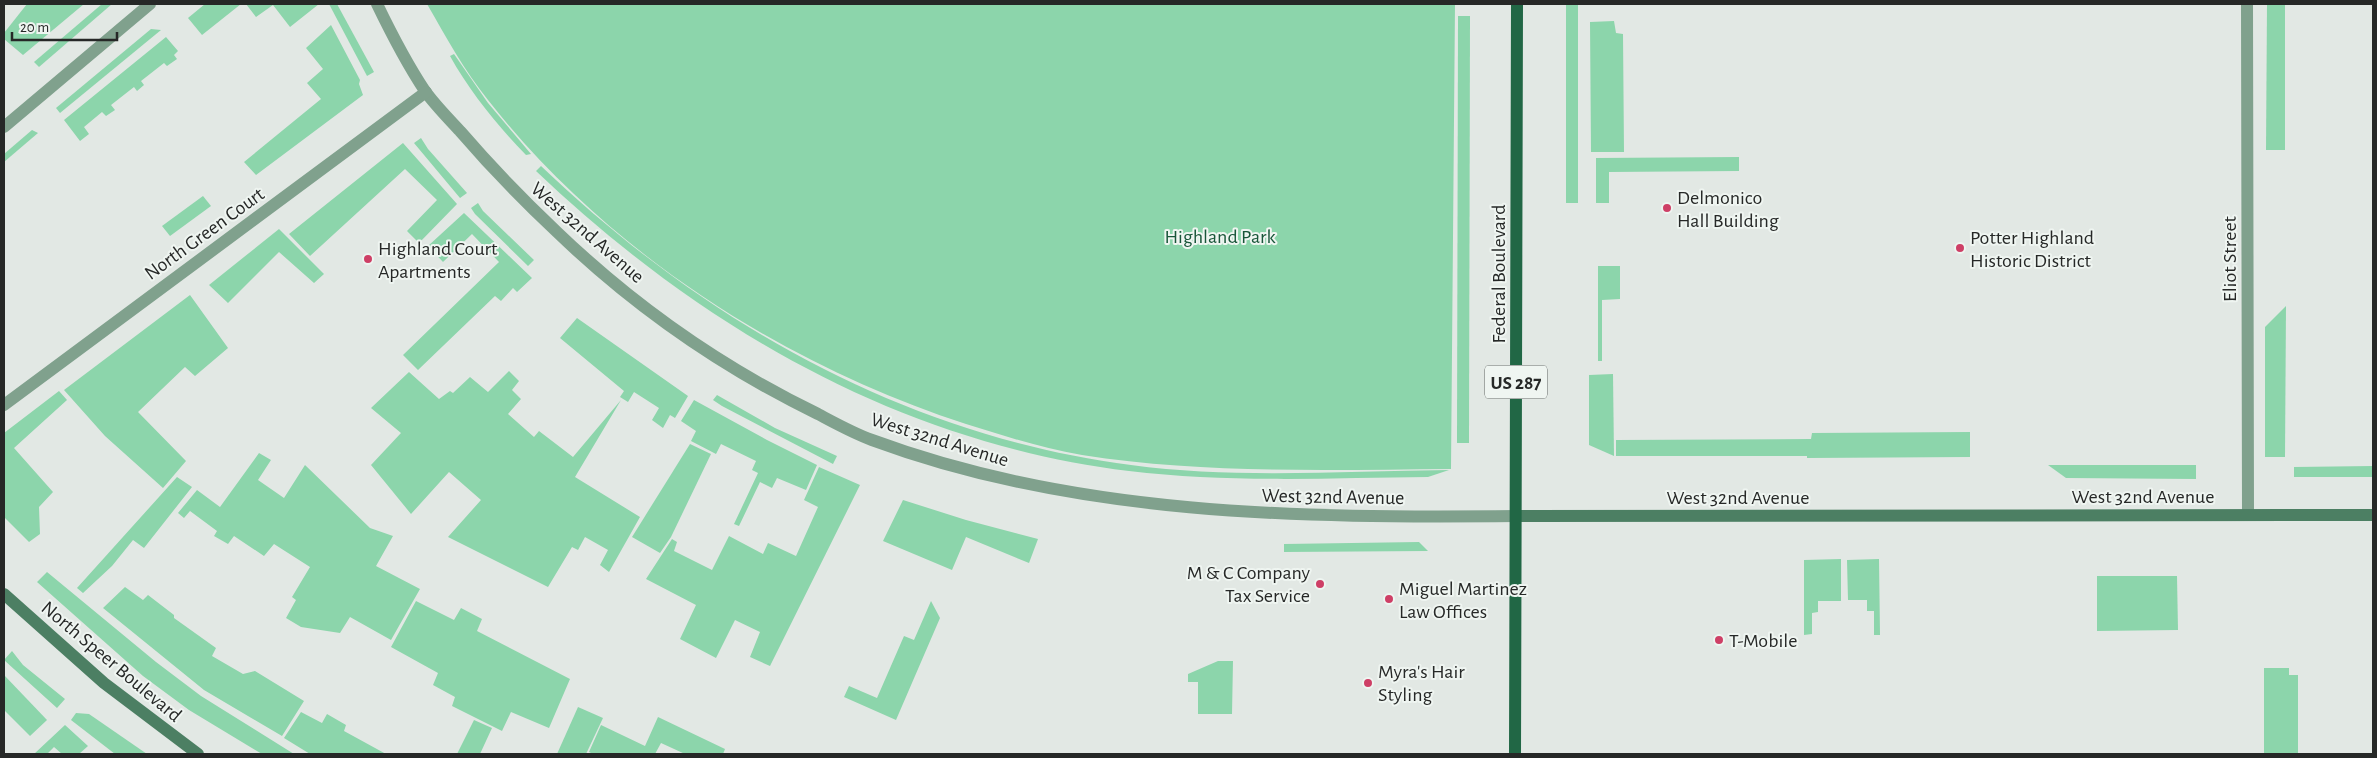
<svg xmlns="http://www.w3.org/2000/svg" width="2377" height="758" font-family="'Alegreya Sans',sans-serif">
<style>
.green{fill:#8cd5ab}
.lines{fill:none;stroke-linecap:round;stroke-linejoin:round}
.street{stroke:#80a18d;stroke-width:12}
.secondary{stroke:#4c7f63;stroke-width:12}
.primary{stroke:#216745;stroke-width:12}
.poi-dot{fill:#ce3f66;stroke:#eff5f1;stroke-width:2}
.labels{text-anchor:middle;stroke-width:4;stroke-linejoin:round;paint-order:stroke}
.shield{fill:#eff5f1;stroke:#626664;stroke-width:1}
.shield-label{font-size:19px;font-weight:bold;fill:#262827}
.poi-label{font-size:20px;fill:#262827;stroke:#eff5f1;text-anchor:start}
.street-label{font-size:20px;fill:#262827;stroke:#eff5f1}
.park-label{font-size:20px;fill:#185639;stroke:#eff5f1}
</style>
<rect width="100%" height="100%" fill="#e2e8e4"/>
<g class="green">
<polygon points="27,4 84,4 23,55 4,39 4,33"/>
<polygon points="102,4 112,4 39,67 34,62"/>
<polygon points="205,4 241,4 202,35 188,18"/>
<polygon points="246,4 319,4 290,27 273,5 256,17"/>
<polygon points="329,4 337,4 374,72 367,76"/>
<path d="M 427,4 L 1455,4 L 1451,469 C 1328,470 1204,474 1082,455 C 1042,448 1004,436 966,424 C 784,365 607,252 488,100 C 464,70 446,37 427,4 Z"/>
<rect x="1566" y="4" width="12" height="199"/>
<polygon points="2267,4 2285,4 2285,150 2266,150"/>
<polygon points="1458,16 1470,16 1469,443 1457,443"/>
<polygon points="1614,21 1616,33 1623,34 1624,152 1591,152 1590,22"/>
<polygon points="331,25 360,80 359,84 363,95 256,175 244,162 321,99 307,83 323,69 306,48"/>
<polygon points="151,29 161,30 60,113 56,108"/>
<polygon points="166,37 178,51 174,55 177,59 167,66 164,63 141,81 144,85 137,91 134,87 111,105 115,110 106,116 102,112 84,127 89,134 80,141 64,120"/>
<path d="M 454,54 L 488,103 L 531,154 L 526,155 C 497,125 470,92 450,56 Z"/>
<polygon points="32,130 38,133 4,162 4,154"/>
<polygon points="421,138 428,149 467,193 460,198 414,143"/>
<polygon points="403,143 457,204 419,243 407,231 437,200 405,169 310,256 289,234"/>
<polygon points="1739,157 1739,171 1609,172 1609,203 1596,203 1596,158"/>
<path d="M 541,166 C 704,322 905,436 1131,465 C 1235,479 1344,471 1449,470 L 1428,477 C 1329,478 1228,483 1129,471 C 900,443 701,328 536,171 Z"/>
<polygon points="203,196 211,206 170,236 162,226"/>
<polygon points="478,203 483,211 534,260 528,266 475,214 471,208"/>
<polygon points="464,213 532,278 517,292 513,288 501,301 495,296 418,370 403,355 499,262 472,234 443,262 428,246"/>
<polygon points="279,229 324,274 314,283 279,252 228,303 209,285"/>
<polygon points="1598,266 1620,266 1620,299 1602,300 1602,361 1598,361"/>
<polygon points="190,295 228,348 195,376 185,367 138,412 186,461 163,488 105,436 64,390"/>
<polygon points="2286,306 2285,457 2265,457 2265,327"/>
<polygon points="577,318 688,396 675,418 670,415 663,428 652,420 659,408 634,392 628,402 620,397 624,391 560,338"/>
<polygon points="509,371 519,381 512,390 521,399 508,414 534,437 539,431 573,457 621,400 575,477 640,517 609,572 600,565 608,550 585,537 578,550 572,547 548,587 448,537 481,500 449,472 411,514 371,465 401,433 371,408 409,372 439,399 450,391 453,393 470,377 488,392"/>
<polygon points="1613,374 1614,456 1589,445 1589,375"/>
<polygon points="59,391 67,400 14,448 53,492 39,507 40,534 29,542 4,517 4,433"/>
<polygon points="717,395 775,428 837,456 833,464 722,406 713,400"/>
<polygon points="694,400 767,440 817,465 806,490 777,478 772,488 760,482 739,526 734,524 758,473 752,470 756,461 721,444 716,454 691,441 696,431 681,421"/>
<polygon points="1970,432 1970,457 1807,458 1807,456 1616,456 1616,440 1811,439 1812,433"/>
<polygon points="690,444 711,454 671,537 660,553 632,537"/>
<polygon points="259,453 271,460 258,480 284,498 305,465 370,528 393,536 376,566 420,589 391,640 350,617 340,633 301,627 286,618 296,600 292,597 310,567 274,544 264,556 234,536 228,544 214,536 217,531 190,511 184,518 178,513 197,490 220,507"/>
<polygon points="2048,465 2196,465 2196,479 2066,478"/>
<polygon points="2373,466 2373,477 2294,477 2294,467"/>
<polygon points="819,467 860,485 770,666 750,657 760,632 735,620 716,658 680,639 696,605 646,579 672,539 677,542 674,551 712,570 729,536 763,554 768,543 796,556 818,507 804,500"/>
<polygon points="177,477 192,487 144,548 133,540 112,566 83,593 77,588"/>
<polygon points="903,500 966,520 1038,539 1029,563 966,537 952,570 883,541"/>
<polygon points="1419,542 1428,551 1284,552 1284,544"/>
<polygon points="1841,559 1841,601 1818,601 1818,612 1812,613 1812,634 1804,635 1804,560"/>
<polygon points="1879,559 1880,635 1874,635 1874,611 1867,611 1867,600 1848,600 1847,560"/>
<polygon points="47,572 156,662 201,696 294,754 262,754 189,710 143,676 37,582"/>
<polygon points="2097,576 2177,576 2178,630 2097,631"/>
<polygon points="125,587 143,600 148,595 174,615 174,618 216,648 212,656 243,674 255,671 304,701 282,736 204,690 103,608"/>
<polygon points="416,601 454,620 461,608 482,619 477,631 570,679 549,728 511,712 502,731 452,706 455,697 433,685 438,673 391,647"/>
<polygon points="931,601 940,618 896,720 844,697 849,686 877,698 904,636 914,640"/>
<polygon points="12,651 23,665 65,699 57,708 4,660"/>
<polygon points="1218,661 1233,661 1232,714 1198,714 1198,682 1188,682 1188,674"/>
<polygon points="2264,668 2289,668 2289,675 2298,675 2298,753 2264,754"/>
<polygon points="4,675 47,720 30,736 4,710"/>
<polygon points="578,707 603,718 586,754 557,754"/>
<polygon points="301,712 322,723 327,714 346,725 344,731 386,754 310,754 284,738"/>
<polygon points="76,713 89,714 147,754 115,754 71,720"/>
<polygon points="658,717 725,749 723,754 685,754 661,743 655,754 593,754 589,752 601,725 645,746"/>
<polygon points="474,720 492,728 480,754 457,754"/>
<polygon points="65,725 88,746 79,754 62,754 54,747 47,754 34,754"/>
</g>
<g class="lines">
<g class="street">
<path d="M 377,4 C 391,33 407,64 425,91 C 435,105 448,118 460,131 C 491,167 523,200 557,232 C 633,305 723,368 818,414 C 835,423 853,433 872,440 C 1077,516 1299,518 1516,516"/>
<polyline points="2247,4 2248,515"/>
<polyline points="4,127 150,4"/>
<polyline points="4,405 426,92"/>
</g>
<g class="secondary">
<polyline points="1516,516 2373,515"/>
<polyline points="4,594 104,683 198,754"/>
</g>
<polyline class="primary" points="1515,754 1517,4"/>
</g>
<g class="poi-dot">
<circle cx="1667" cy="208" r="5"/>
<circle cx="1960" cy="248" r="5"/>
<circle cx="368" cy="259" r="5"/>
<circle cx="1320" cy="584" r="5"/>
<circle cx="1389" cy="599" r="5"/>
<circle cx="1719" cy="640" r="5"/>
<circle cx="1368" cy="683" r="5"/>
</g>
<g class="labels">
<rect class="shield" x="1485" y="365.5" width="62" height="33" rx="4"/>
<g class="shield-label">
<text x="1516" y="389">US 287</text>
</g>
<g class="poi-label">
<text x="1677" y="204">Delmonico<tspan x="1677" dy="23">Hall Building</tspan></text>
<text x="1970" y="244">Potter Highland<tspan x="1970" dy="23">Historic District</tspan></text>
<text x="378" y="255">Highland Court<tspan x="378" dy="23">Apartments</tspan></text>
<text x="1310" y="579" text-anchor="end">M &amp; C Company<tspan x="1310" dy="23">Tax Service</tspan></text>
<text x="1399" y="595">Miguel Martinez<tspan x="1399" dy="23">Law Offices</tspan></text>
<text x="1729" y="647">T-Mobile</text>
<text x="1378" y="678">Myra's Hair<tspan x="1378" dy="23">Styling</tspan></text>
</g>
<g class="street-label">
<text transform="translate(588 232) rotate(41)" y="7">West 32nd Avenue</text>
<text transform="translate(204 233) rotate(-36)" y="7">North Green Court</text>
<text transform="translate(2229 259) rotate(-90)" y="7">Eliot Street</text>
<text transform="translate(1498 274) rotate(-90)" y="7">Federal Boulevard</text>
<text transform="translate(940 439) rotate(17)" y="7">West 32nd Avenue</text>
<text transform="translate(1333 496) rotate(1)" y="7">West 32nd Avenue</text>
<text x="2143" y="503">West 32nd Avenue</text>
<text x="1738" y="504">West 32nd Avenue</text>
<text transform="translate(112 661) rotate(40)" y="7">North Speer Boulevard</text>
</g>
<g class="park-label">
<text x="1220" y="243">Highland Park</text>
</g>
</g>
<rect width="2377" height="758" fill="none" stroke="#262827" stroke-width="10"/>
<path d="M12 32v8h105v-8" fill="none" stroke="#262827" stroke-width="2.5"/>
<text x="20" y="32" font-size="15" fill="#262827" stroke="#eff5f1" stroke-width="4" paint-order="stroke">20 m</text>
</svg>
